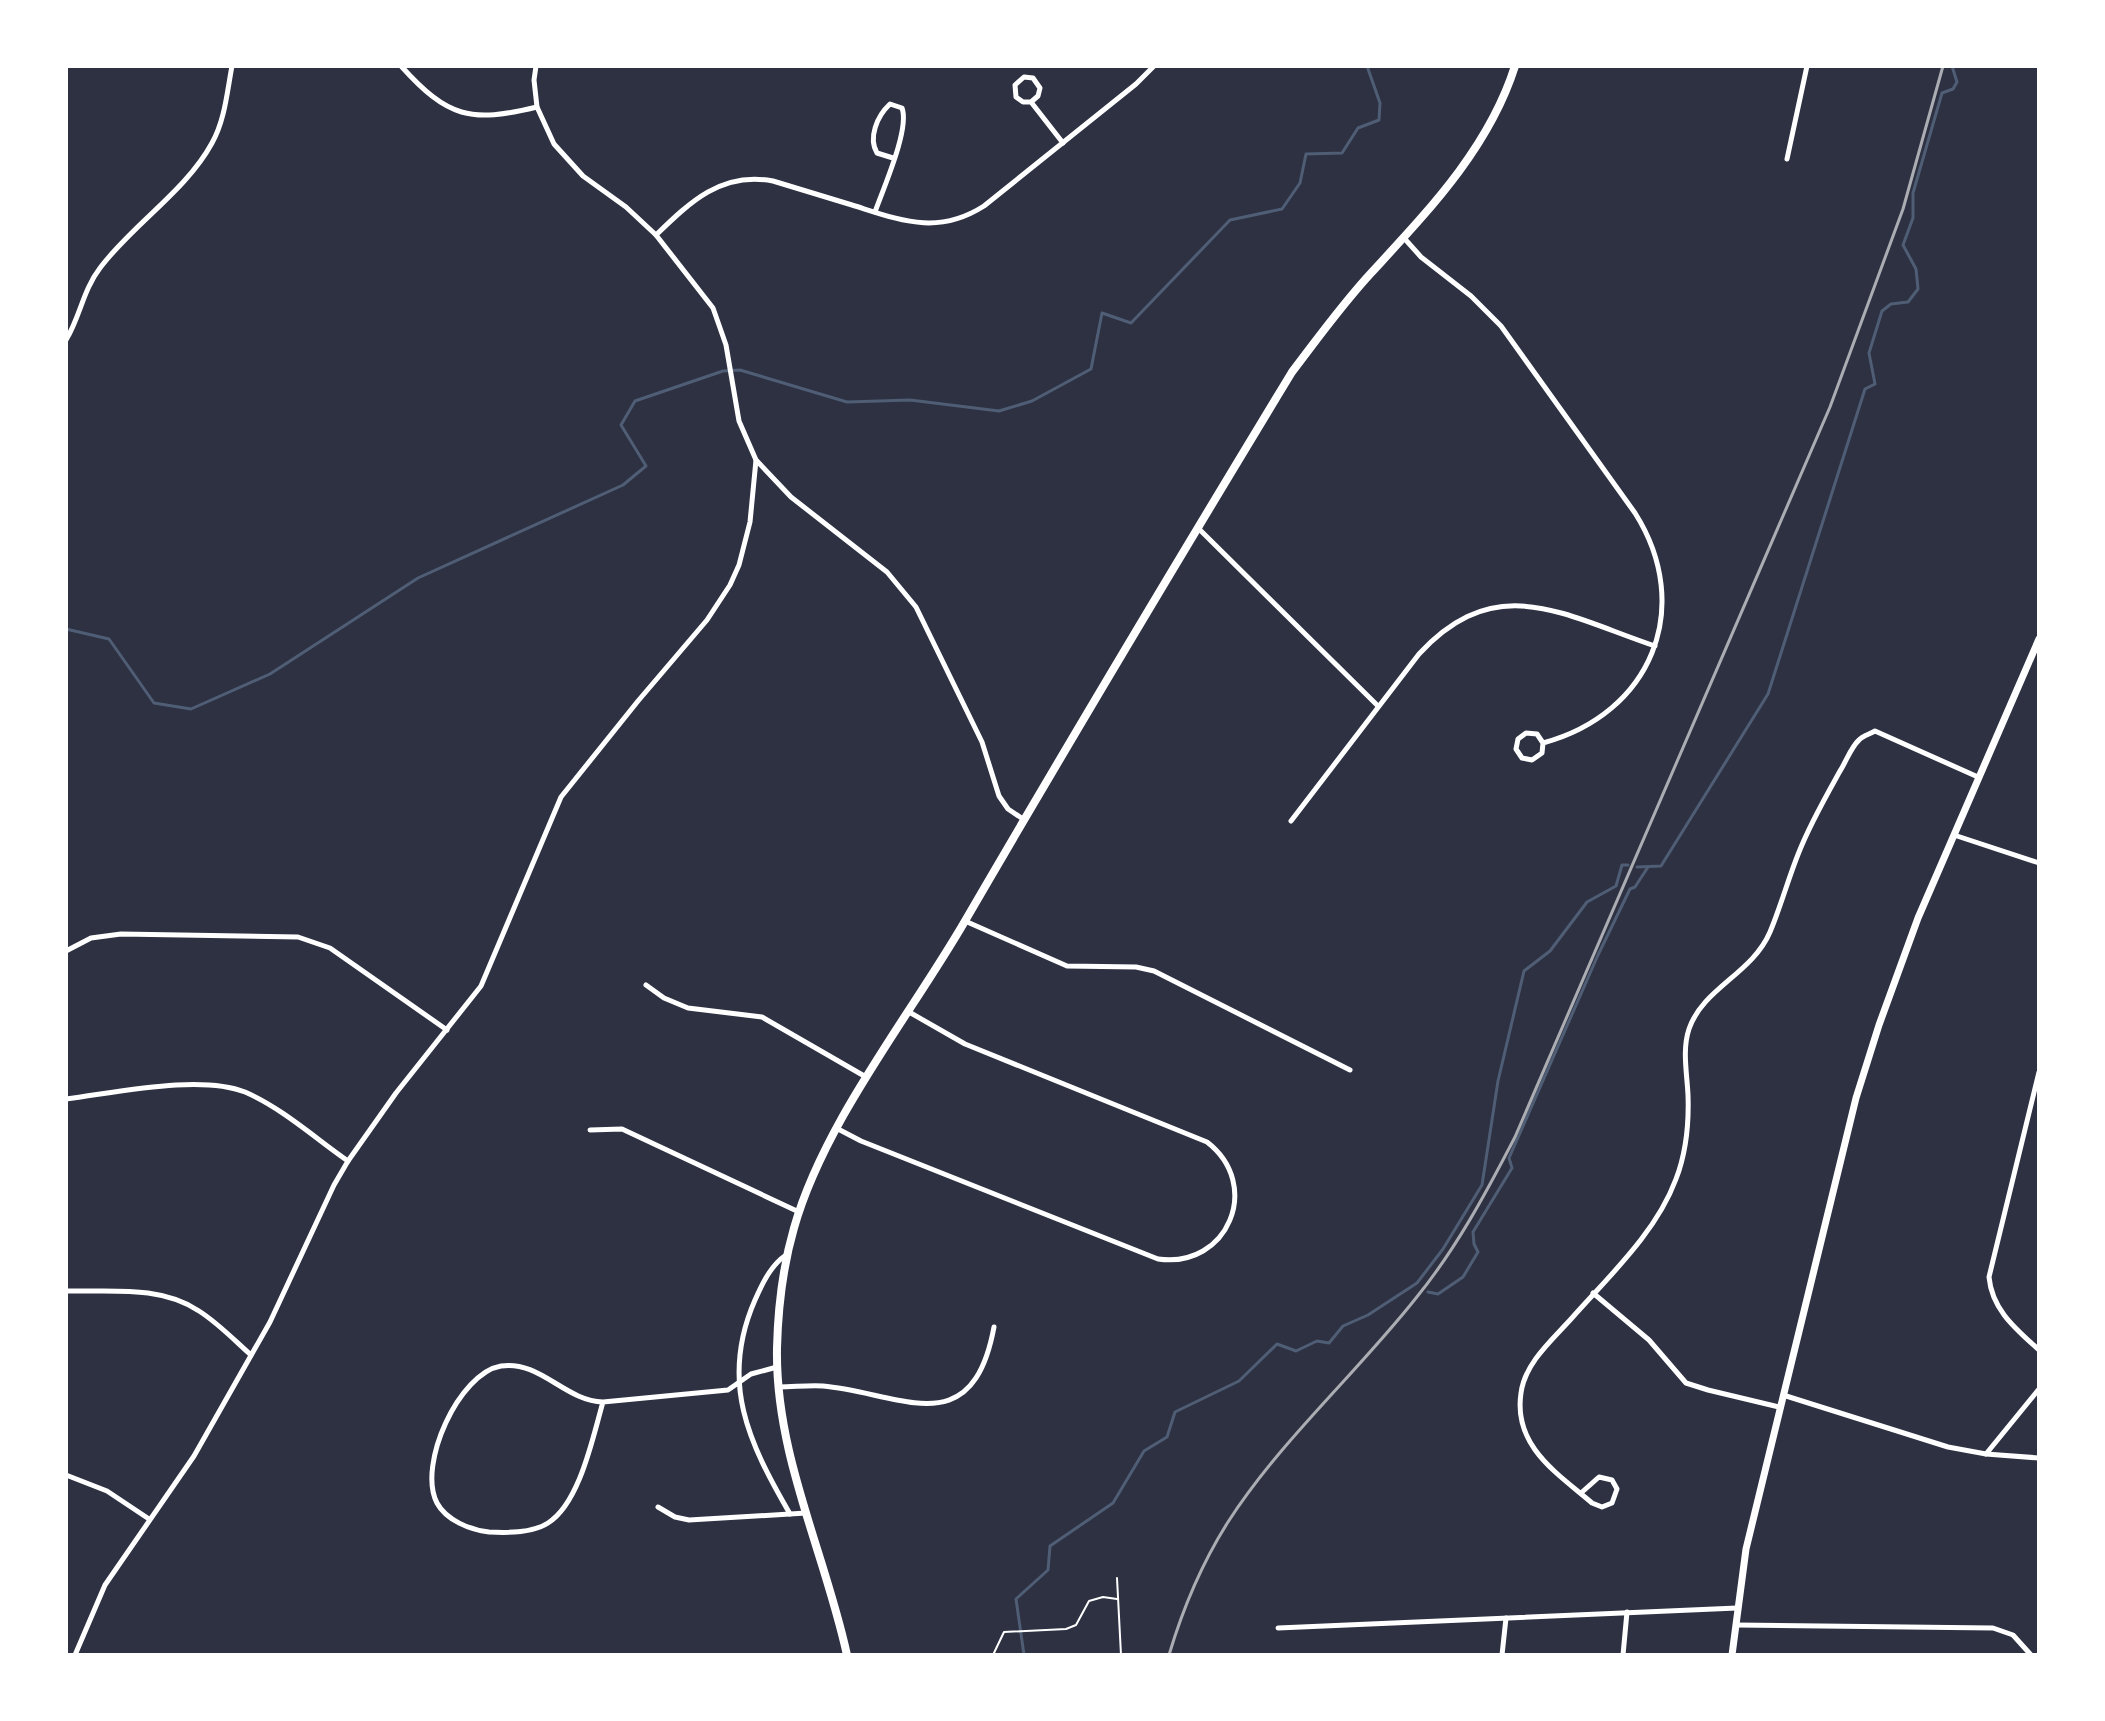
<svg xmlns="http://www.w3.org/2000/svg" width="2105" height="1721" font-family="Montserrat,sans-serif">
<style>
.lines{fill:none;stroke-linecap:round;stroke-linejoin:round}
.stream{stroke:#4f5d75;stroke-width:3}
.path{stroke:#fff;stroke-width:2}
.minor{stroke:#fff;stroke-width:5}
.secondary{stroke:#fff;stroke-width:7}
.primary{stroke:#fff;stroke-width:8}
.rail{stroke:#abadb3;stroke-width:3}
</style>
<rect width="100%" height="100%" fill="#2d3142"/>
<g class="lines">
<g class="stream">
<polyline points="66,629 109,639 154,703 191,709 270,674 418,578 623,485 646,466 621,425 635,401 723,371 740,370 847,402 910,400 999,411 1032,401 1091,369 1102,313 1131,323 1230,220 1282,209 1300,183 1306,154 1342,153 1358,128 1379,120 1380,103 1367,66"/>
<polyline points="1637,867 1661,866 1768,694 1865,389 1875,384 1869,353 1882,311 1891,304 1908,302 1918,289 1916,269 1903,245 1913,218 1913,193 1942,93 1953,89 1957,82 1952,66"/>
<polyline points="1428,1292 1438,1294 1463,1277 1478,1252 1474,1244 1473,1232 1512,1168 1509,1158 1598,955 1630,889 1635,887 1648,867"/>
<polyline points="1024,1655 1016,1599 1048,1570 1050,1546 1113,1503 1144,1451 1167,1437 1175,1412 1239,1381 1277,1344 1296,1351 1317,1341 1329,1343 1343,1326 1368,1315 1417,1283 1443,1249 1482,1185 1498,1081 1524,971 1550,951 1587,902 1616,886 1622,865 1628,865"/>
</g>
<g class="path">
<polyline points="1117,1578 1121,1655"/>
<polyline points="993,1655 1004,1632 1066,1629 1076,1625 1089,1601 1103,1597 1117,1599"/>
</g>
<g class="minor">
<path d="M 401,66 C 448,118 470,123 537,107"/>
<polyline points="536,66 534,80 537,107 554,144 583,176 626,207 656,235 713,308 726,345 739,421 756,460 791,497 887,572 916,607 982,742 999,796 1008,809 1023,819"/>
<polyline points="1031,102 1038,96 1040,88 1033,78 1024,77 1015,85 1016,97 1023,102 1031,102 1063,143"/>
<polyline points="1787,159 1807,66"/>
<path d="M 875,212 C 883,189 910,129 902,108 L 890,104 C 877,116 868,138 877,153 L 893,158"/>
<path d="M 656,235 C 690,202 722,171 773,181 C 800,189 826,197 852,205 C 900,220 937,236 984,206 L 1136,84 L 1154,66"/>
<path d="M 1404,238 L 1421,257 L 1471,296 L 1501,326 L 1635,513 C 1695,608 1651,714 1543,743 L 1537,734 L 1526,733 L 1518,739 L 1516,749 L 1522,758 L 1532,760 L 1542,753 L 1543,743"/>
<path d="M 66,340 C 80,317 83,290 100,268 C 132,225 186,191 212,143 C 225,120 227,92 232,66"/>
<polyline points="1198,528 1378,706"/>
<path d="M 1291,821 L 1419,654 C 1497,570 1563,615 1655,646"/>
<polyline points="1954,835 2039,863"/>
<polyline points="965,921 1067,966 1136,967 1154,971 1350,1070"/>
<polyline points="66,951 91,938 121,934 298,937 330,948 447,1030"/>
<polyline points="646,985 664,998 688,1008 762,1017 866,1077"/>
<path d="M 2039,1072 L 1989,1277 C 1992,1310 2016,1329 2039,1350"/>
<path d="M 66,1099 C 115,1093 199,1074 245,1092 C 282,1108 315,1138 348,1161"/>
<path d="M 838,1129 L 861,1141 L 1158,1259 C 1228,1269 1263,1185 1207,1142 L 965,1044 L 909,1012"/>
<polyline points="590,1130 622,1129 799,1212"/>
<path d="M 786,1255 C 771,1265 762,1284 755,1300 C 719,1382 749,1443 790,1514"/>
<path d="M 66,1291 C 110,1292 161,1285 199,1311 C 218,1323 234,1340 251,1355"/>
<polyline points="1593,1293 1649,1340 1686,1383 1708,1390 1779,1407"/>
<path d="M 779,1387 C 794,1387 808,1385 823,1386 C 901,1393 972,1445 994,1327"/>
<polyline points="1783,1395 1948,1447 1986,1454 2039,1389"/>
<path d="M 603,1402 C 565,1401 540,1360 501,1366 C 459,1373 417,1465 437,1503 C 446,1520 470,1530 489,1532 C 506,1533 533,1533 548,1523 C 580,1503 593,1436 603,1402 L 728,1390 L 751,1374 L 777,1367"/>
<polyline points="1986,1454 2039,1458"/>
<polyline points="66,1475 107,1491 149,1519"/>
<path d="M 1581,1493 L 1599,1477 L 1612,1480 L 1617,1489 L 1612,1503 L 1602,1507 L 1592,1503 C 1557,1473 1513,1446 1521,1393 C 1525,1363 1552,1340 1571,1319 C 1609,1276 1656,1233 1676,1179 C 1686,1153 1689,1123 1688,1095 C 1687,1073 1682,1050 1689,1029 C 1703,988 1752,974 1770,932 C 1781,906 1788,879 1799,852 C 1810,824 1825,798 1840,771 C 1846,762 1851,747 1859,740 C 1862,736 1870,734 1875,731 L 1978,777"/>
<polyline points="658,1507 675,1517 689,1520 806,1513"/>
<polyline points="1736,1625 1993,1628 2013,1635 2031,1655"/>
<polyline points="1278,1628 1737,1608"/>
<polyline points="75,1655 105,1585 194,1456 270,1322 334,1185 348,1161 396,1093 481,986 561,797 638,701 707,620 730,585 739,565 750,522 756,460"/>
<polyline points="1502,1655 1506,1618"/>
<polyline points="1623,1655 1627,1612"/>
</g>
<polyline class="secondary" points="1732,1655 1746,1549 1856,1098 1879,1025 1918,918 2039,639"/>
<path class="primary" d="M 847,1655 C 825,1553 775,1455 777,1348 C 778,1308 783,1266 794,1228 C 824,1122 910,1016 965,921 C 1072,737 1181,555 1292,372 C 1318,338 1343,303 1372,272 C 1429,210 1489,148 1515,66"/>
<path class="rail" d="M 1169,1655 C 1183,1608 1202,1563 1228,1522 C 1281,1440 1356,1374 1416,1298 C 1456,1249 1486,1193 1515,1137 L 1830,407 L 1903,209 L 1943,66"/>
</g>
<rect width="2105" height="1721" fill="none" stroke="#ffffff" stroke-width="136"/>
</svg>
